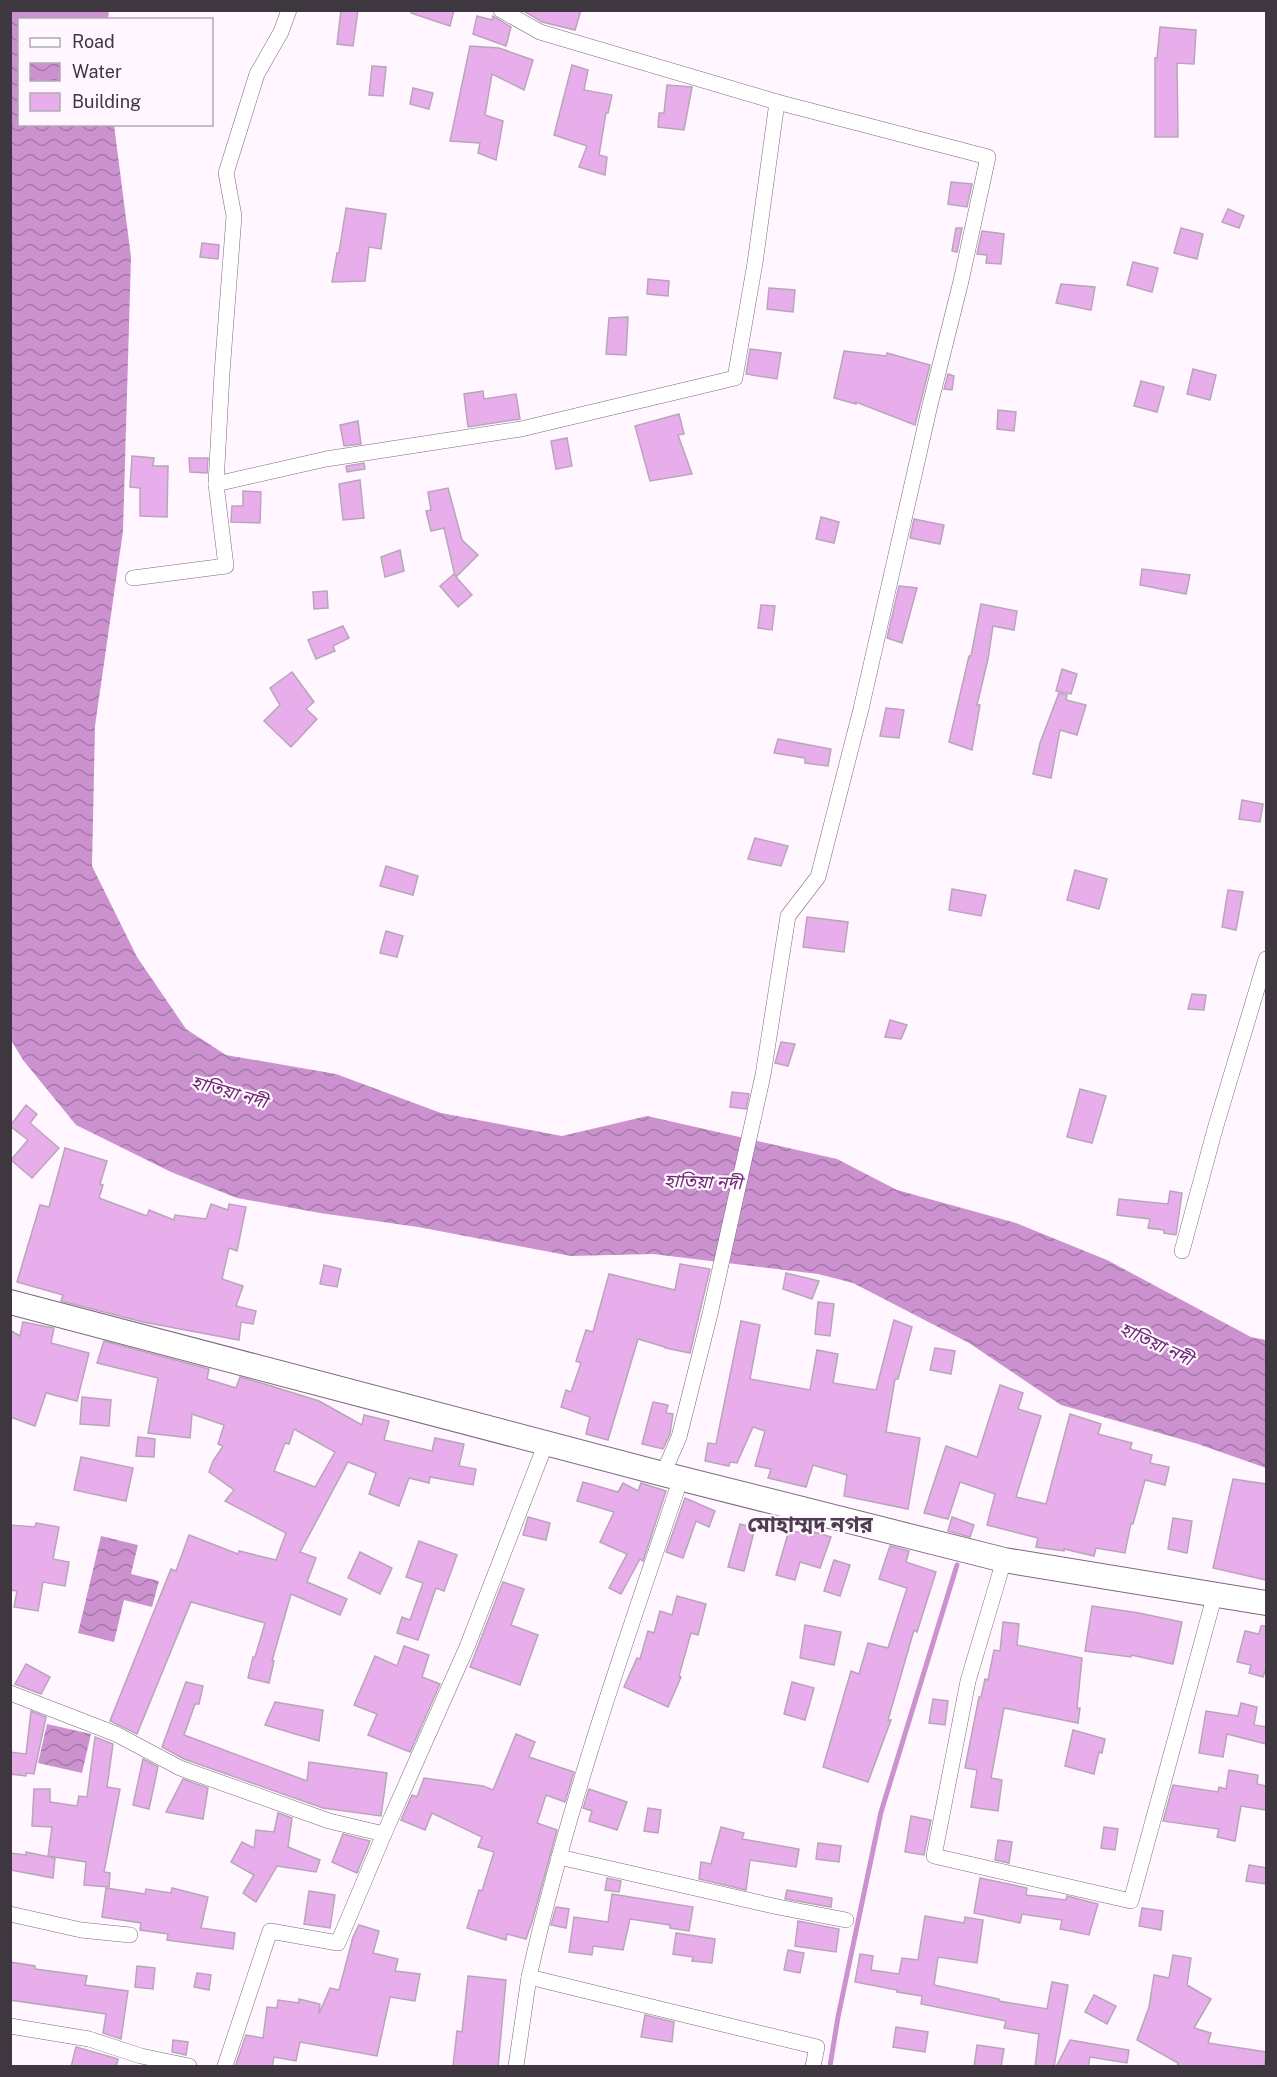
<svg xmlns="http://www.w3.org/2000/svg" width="1277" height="2077" font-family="'Public Sans','Noto Sans Bengali',sans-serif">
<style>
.water{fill:url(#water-waves)}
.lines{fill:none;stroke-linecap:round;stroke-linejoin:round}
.stream{stroke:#cb92cf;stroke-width:5}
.building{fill:#e8aeec;stroke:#b9a5ba;stroke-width:1.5;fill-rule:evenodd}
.street-casing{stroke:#7c697d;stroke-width:16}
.primary-casing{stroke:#7c697d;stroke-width:26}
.street{stroke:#fff;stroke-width:15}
.primary{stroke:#fff;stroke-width:24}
.labels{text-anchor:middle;stroke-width:4.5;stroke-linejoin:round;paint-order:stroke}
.water-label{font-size:18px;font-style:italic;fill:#6b2871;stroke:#fff6ff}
.district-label{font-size:22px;font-weight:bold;fill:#4f3e51;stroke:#fff6ff}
</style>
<defs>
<pattern id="water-waves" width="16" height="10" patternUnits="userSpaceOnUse" patternTransform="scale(1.5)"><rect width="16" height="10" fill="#cb92cf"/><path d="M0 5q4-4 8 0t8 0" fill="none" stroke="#a678a9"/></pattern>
</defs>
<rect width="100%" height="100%" fill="#fff6ff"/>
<g class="water">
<polygon points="11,11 109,11 108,19 20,20 20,124 114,125 131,257 123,531 95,726 92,866 137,957 186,1029 226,1055 336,1074 441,1113 562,1136 647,1116 837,1159 897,1190 1016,1223 1107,1260 1251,1337 1266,1340 1266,1468 1198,1444 1061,1405 969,1343 853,1283 818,1274 653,1254 571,1256 418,1227 320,1213 237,1198 171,1172 76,1125 23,1060 11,1040"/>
<polygon points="101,1536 138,1545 131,1574 159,1581 152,1607 124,1600 114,1642 78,1633"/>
<polygon points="47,1724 91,1734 82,1773 38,1763"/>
</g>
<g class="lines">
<polyline class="stream" points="830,2066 838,2017 881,1812 957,1565"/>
</g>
<g class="building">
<polygon points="341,10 358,10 353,46 337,44"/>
<polygon points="412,10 454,10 450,26 411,13"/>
<polygon points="522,10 581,10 575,30 542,22"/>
<polygon points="477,16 492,20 493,16 511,27 506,46 473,34"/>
<polygon points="1160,27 1196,30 1194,64 1177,63 1178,137 1155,137 1155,58 1157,58"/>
<polygon points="470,46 499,48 533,60 524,90 492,74 485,115 503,121 496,160 478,153 480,143 450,141"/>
<polygon points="572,65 588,70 584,90 612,95 608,113 606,113 599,155 607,157 605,175 579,167 587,146 554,135"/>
<polygon points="372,66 386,67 383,96 369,95"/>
<polygon points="667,85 692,87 684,130 658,127 659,113 664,113"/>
<polygon points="413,88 433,93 429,109 410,104"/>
<polygon points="951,182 972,184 967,207 948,204"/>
<polygon points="346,208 386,214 381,249 369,247 365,281 332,282 337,253 339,253"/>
<polygon points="1228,209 1244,216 1239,228 1222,222"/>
<polygon points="956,228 962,228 957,252 952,251"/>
<polygon points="1181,228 1203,234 1197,259 1174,253"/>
<polygon points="982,231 1004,234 1001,264 986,263 987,255 977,254"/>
<polygon points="202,243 219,245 218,259 200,257"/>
<polygon points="1133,262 1158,268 1152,292 1127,285"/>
<polygon points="648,279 669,281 668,296 647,294"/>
<polygon points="1061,284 1095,287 1091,310 1056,303"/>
<polygon points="769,288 795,290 793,312 767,309"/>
<polygon points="628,317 626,355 606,354 609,318"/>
<polygon points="750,349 781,353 777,379 746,374"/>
<polygon points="844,351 886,356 887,353 930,365 915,425 856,402 856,404 834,398"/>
<polygon points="1193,369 1216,375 1210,400 1187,394"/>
<polygon points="948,374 954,376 952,390 944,389"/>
<polygon points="1141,381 1164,387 1157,412 1134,406"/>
<polygon points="483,391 484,399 516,394 520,419 468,427 464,394"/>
<polygon points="998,410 1016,412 1014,431 997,429"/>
<polygon points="679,414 684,434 678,435 692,474 650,481 635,426"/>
<polygon points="358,421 361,444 344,446 340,425"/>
<polygon points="567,438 572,466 556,469 551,441"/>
<polygon points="132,456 154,458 153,466 168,466 167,517 140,516 140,488 130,487"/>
<polygon points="189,458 208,458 207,473 190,472"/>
<polygon points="364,463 365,469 347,472 346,466"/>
<polygon points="360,480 364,518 343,520 339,484"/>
<polygon points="448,488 462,540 478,555 456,577 472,595 458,607 440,586 454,574 455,576 444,528 431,531 426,511 431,510 428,492"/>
<polygon points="243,491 261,492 260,523 231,522 232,506 243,506"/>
<polygon points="821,517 839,522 834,543 816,539"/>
<polygon points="914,519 944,525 940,544 910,538"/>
<polygon points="400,550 404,571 385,577 381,557"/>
<polygon points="1142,569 1190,575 1186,594 1140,585"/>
<polygon points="899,586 917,588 902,643 887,638"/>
<polygon points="327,591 328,608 314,609 313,592"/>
<polygon points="981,604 1017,611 1014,630 993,626 988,659 977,705 980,705 972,750 949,742 969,656 971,656"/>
<polygon points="761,605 775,606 772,630 758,628"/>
<polygon points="343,626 349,638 333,646 335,651 316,659 308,640"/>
<polygon points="1062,669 1077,674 1071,694 1056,691"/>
<polygon points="292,672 314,702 306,709 317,719 291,747 264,721 280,705 270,688"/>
<polygon points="1059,693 1067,695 1066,700 1086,705 1077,735 1060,730 1051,778 1033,774 1040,743"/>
<polygon points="886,708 904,710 899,738 880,736"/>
<polygon points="778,739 831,749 828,766 805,763 805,758 774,753"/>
<polygon points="1242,800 1263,804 1260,822 1239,819"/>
<polygon points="755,838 788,846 781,866 748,859"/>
<polygon points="386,866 418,876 413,895 380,886"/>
<polygon points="1075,870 1107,879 1099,909 1067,900"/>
<polygon points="952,889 986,895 981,916 949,910"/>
<polygon points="1228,890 1243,892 1236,930 1222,927"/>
<polygon points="807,917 848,922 844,952 803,947"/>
<polygon points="386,931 403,936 397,957 380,953"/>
<polygon points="1192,994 1206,995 1204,1010 1188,1009"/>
<polygon points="890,1020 907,1025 901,1039 885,1037"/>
<polygon points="781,1042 795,1044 788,1066 775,1063"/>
<polygon points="1080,1089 1106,1096 1092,1143 1067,1137"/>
<polygon points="732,1092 749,1094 746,1109 730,1107"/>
<polygon points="26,1105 37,1114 30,1123 59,1148 32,1178 11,1160 28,1140 10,1126"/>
<polygon points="65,1148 107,1161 100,1184 103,1185 99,1198 147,1216 149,1210 174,1220 175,1215 206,1219 211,1204 228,1210 229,1204 246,1207 237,1251 229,1248 222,1279 243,1286 236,1306 256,1311 253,1324 241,1322 239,1340 143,1322 61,1301 63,1295 17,1282 40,1205 49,1207"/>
<polygon points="1170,1191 1182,1193 1176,1235 1164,1233 1164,1230 1148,1228 1150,1219 1117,1215 1119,1199 1168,1204"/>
<polygon points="680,1264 710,1269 690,1353 665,1348 665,1347 638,1339 608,1440 586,1434 590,1417 561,1407 566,1390 571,1392 581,1363 576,1361 586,1330 593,1332 609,1274 675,1290"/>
<polygon points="324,1265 341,1269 337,1287 320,1284"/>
<polygon points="786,1273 819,1281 812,1299 783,1289"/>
<polygon points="818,1302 834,1304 830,1336 815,1334"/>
<polygon points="894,1320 912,1327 898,1379 895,1379 886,1432 920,1438 908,1509 844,1496 847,1475 813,1465 806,1487 768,1478 771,1469 755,1466 765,1431 753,1427 737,1463 730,1462 729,1466 705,1461 708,1443 716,1444 741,1321 760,1325 750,1379 810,1390 817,1350 838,1354 833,1383 876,1390"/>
<polygon points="23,1322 54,1328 51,1343 89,1353 77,1401 46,1393 35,1426 10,1417 10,1330 20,1336"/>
<path d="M 104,1341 L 209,1369 L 207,1379 L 236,1388 L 240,1377 L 268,1385 L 319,1401 L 362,1425 L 364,1415 L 389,1421 L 384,1440 L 432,1451 L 435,1438 L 464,1444 L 459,1466 L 476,1469 L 473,1485 L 430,1477 L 429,1483 L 409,1478 L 399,1506 L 369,1494 L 376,1473 L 348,1462 L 300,1552 L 316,1558 L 307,1582 L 347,1599 L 340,1615 L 291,1594 L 272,1661 L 274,1661 L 269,1683 L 248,1678 L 253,1657 L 255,1657 L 265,1623 L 191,1602 L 137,1734 L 110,1721 L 171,1569 L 176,1571 L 189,1535 L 238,1554 L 239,1551 L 276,1560 L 286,1533 L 225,1501 L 234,1490 L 209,1472 L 213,1461 L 223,1446 L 218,1444 L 224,1425 L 192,1414 L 190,1438 L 148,1433 L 158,1378 L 97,1363 ZM 294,1429 L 335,1452 L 315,1487 L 274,1471 L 285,1443 L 289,1444 Z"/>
<polygon points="935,1348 955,1351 951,1374 930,1370"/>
<polygon points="1000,1385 1023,1393 1018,1409 1041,1416 1016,1497 1046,1504 1070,1414 1101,1424 1098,1434 1132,1443 1130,1449 1152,1455 1150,1463 1169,1467 1165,1485 1145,1480 1133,1524 1131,1523 1125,1553 1096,1548 1094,1556 1064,1549 1064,1551 1036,1547 1038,1538 987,1525 995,1494 960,1482 948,1519 924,1513 946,1446 977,1457"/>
<polygon points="82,1397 111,1400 109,1426 80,1424"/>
<polygon points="653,1402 668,1405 666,1413 673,1414 670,1434 663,1449 642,1444"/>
<polygon points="138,1437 155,1439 154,1457 136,1456"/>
<polygon points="81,1457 133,1468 126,1501 74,1490"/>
<polygon points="1233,1479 1266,1484 1266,1580 1213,1568"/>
<polygon points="583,1482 618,1492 623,1483 638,1491 641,1483 666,1491 643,1561 640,1559 621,1594 609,1588 627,1554 600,1542 614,1512 577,1501"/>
<polygon points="685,1498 715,1511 709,1527 696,1521 683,1558 666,1552"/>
<polygon points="528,1517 550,1523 546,1540 523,1535"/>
<polygon points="952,1517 974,1525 970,1537 948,1531"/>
<polygon points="1173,1518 1192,1521 1187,1553 1168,1549"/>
<polygon points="36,1523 59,1527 53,1559 69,1562 65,1586 43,1582 38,1611 14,1607 17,1591 10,1590 10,1525 35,1527"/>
<polygon points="740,1524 755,1528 744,1571 728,1567"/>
<polygon points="789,1530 813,1536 814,1532 831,1537 820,1568 800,1562 795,1580 776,1575"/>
<polygon points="419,1541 457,1555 444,1591 436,1588 418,1640 397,1633 402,1617 410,1620 423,1583 406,1577"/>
<polygon points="890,1546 909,1551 906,1562 936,1572 917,1632 914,1630 888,1720 891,1720 868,1782 823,1767 851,1671 859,1674 868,1643 888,1648 907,1588 879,1579"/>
<polygon points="360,1552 392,1568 380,1594 348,1578"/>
<polygon points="834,1560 850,1565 840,1596 824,1591"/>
<polygon points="503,1582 524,1589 511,1625 538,1635 520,1685 470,1667"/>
<polygon points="677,1596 706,1604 698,1635 691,1633 679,1676 681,1677 668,1707 624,1687 637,1658 640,1659 648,1631 654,1633 660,1611 672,1615"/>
<polygon points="1092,1606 1139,1613 1182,1622 1173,1664 1131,1655 1131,1657 1085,1651"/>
<polygon points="1003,1622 1019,1624 1017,1645 1082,1658 1077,1708 1080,1708 1078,1723 1004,1708 991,1778 1002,1780 998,1811 971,1807 977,1770 965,1768 979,1697 981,1697 985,1679 988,1680 994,1650 1000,1651"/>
<polygon points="805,1625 841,1632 834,1665 800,1658"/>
<polygon points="1261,1626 1266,1626 1266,1668 1263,1677 1249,1673 1251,1665 1237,1662 1245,1631 1259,1634"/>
<polygon points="404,1646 429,1655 422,1677 440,1684 410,1752 368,1735 377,1714 354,1705 375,1656 397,1666"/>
<polygon points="26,1664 50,1677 41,1694 15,1684"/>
<polygon points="186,1682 203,1686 199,1704 195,1704 184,1735 307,1781 309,1762 387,1773 381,1816 323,1808 184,1759 162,1747"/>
<polygon points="792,1682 814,1688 805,1720 784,1714"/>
<polygon points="933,1699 948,1701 945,1725 929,1723"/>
<polygon points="275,1702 323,1710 319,1741 265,1725"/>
<polygon points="1241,1703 1257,1707 1254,1725 1266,1727 1266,1744 1227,1734 1223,1757 1199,1753 1206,1711 1238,1716"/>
<polygon points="31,1711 46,1717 34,1774 26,1773 26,1776 10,1774 10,1752 26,1754"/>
<polygon points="1073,1730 1105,1739 1102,1753 1099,1752 1094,1774 1065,1766"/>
<polygon points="516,1734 535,1742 529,1757 574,1772 565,1802 546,1795 537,1823 557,1830 532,1922 526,1939 507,1934 506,1940 467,1928 479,1890 482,1891 494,1852 478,1847 482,1837 432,1813 425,1830 401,1820 412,1795 417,1797 424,1778 483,1786 493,1790"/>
<polygon points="95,1737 113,1744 107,1787 120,1789 104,1872 110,1873 109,1887 84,1885 86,1862 48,1856 52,1827 32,1826 34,1789 50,1789 50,1802 77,1806 79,1796 87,1797"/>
<polygon points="143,1759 158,1767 149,1809 133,1805"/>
<polygon points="1229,1770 1258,1775 1257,1784 1266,1786 1266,1810 1241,1806 1235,1841 1217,1837 1219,1829 1163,1821 1173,1785 1218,1792 1219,1787 1226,1789"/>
<polygon points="183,1779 208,1788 203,1819 166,1812"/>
<polygon points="589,1789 627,1802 617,1830 589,1821 592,1811 583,1808"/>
<polygon points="648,1808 661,1810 658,1833 644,1831"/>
<polygon points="278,1813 292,1818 288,1847 320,1860 316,1872 277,1866 256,1902 243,1893 254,1875 231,1862 242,1842 254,1848 256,1830 274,1832"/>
<polygon points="911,1816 931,1820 924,1855 905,1852"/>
<polygon points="721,1827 744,1833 742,1839 799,1849 796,1867 750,1860 746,1890 699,1879 701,1862 711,1864"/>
<polygon points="1104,1827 1118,1829 1115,1850 1101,1848"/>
<polygon points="343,1834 370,1841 357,1873 332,1862"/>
<polygon points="998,1840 1012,1842 1009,1863 995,1860"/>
<polygon points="818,1843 841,1846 839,1862 816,1859"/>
<polygon points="26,1852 55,1858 53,1878 10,1870 10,1853 26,1855"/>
<polygon points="1249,1865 1266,1868 1266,1884 1246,1881"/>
<polygon points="607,1878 621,1881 619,1892 605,1890"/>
<polygon points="980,1878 1027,1888 1026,1895 1066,1900 1067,1896 1098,1904 1089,1935 1060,1929 1062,1920 1022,1914 1020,1923 974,1913"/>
<polygon points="106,1888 145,1894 146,1889 171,1893 172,1888 208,1897 201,1928 235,1933 233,1949 167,1940 168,1934 140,1930 141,1923 102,1917"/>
<polygon points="787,1890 832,1898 831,1907 785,1899"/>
<polygon points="309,1891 335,1895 330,1928 304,1924"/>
<polygon points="612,1894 693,1907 689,1931 670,1928 670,1925 630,1919 623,1950 593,1946 592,1955 569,1952 574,1917 608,1922"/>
<polygon points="556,1907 569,1909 566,1928 551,1925"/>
<polygon points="1142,1908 1163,1911 1161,1930 1139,1926"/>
<polygon points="925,1916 964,1923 965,1917 983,1920 977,1963 938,1957 934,1985 999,1999 999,2001 1047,2009 1052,1982 1068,1985 1054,2067 1035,2067 1039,2034 1004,2028 1006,2021 921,2004 922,1996 897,1992 897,1990 855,1982 860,1954 873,1956 871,1970 899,1974 902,1958 918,1960"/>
<polygon points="798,1921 839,1929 836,1952 795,1946"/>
<polygon points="359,1925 379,1931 373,1953 398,1959 395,1971 420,1974 415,2001 390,1997 377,2056 300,2042 296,2061 274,2057 272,2067 235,2067 246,2035 263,2038 267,2007 277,2008 278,2000 299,2003 299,1999 320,2004 319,2014 330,1988 339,1990 353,1937"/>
<polygon points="676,1933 715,1939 712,1963 692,1961 693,1957 673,1954"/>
<polygon points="788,1950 804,1953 800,1973 784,1970"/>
<polygon points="1173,1955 1191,1958 1187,1985 1211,1999 1194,2028 1211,2033 1208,2043 1266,2052 1264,2067 1177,2067 1178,2063 1137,2040 1149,2007 1154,1975 1169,1978"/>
<polygon points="10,1962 35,1966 35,1969 87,1976 85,1985 128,1991 121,2039 103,2033 106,2014 10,2000"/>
<polygon points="137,1966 155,1968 153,1989 135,1987"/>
<polygon points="197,1973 211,1975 209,1990 194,1987"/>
<polygon points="468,1976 506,1980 498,2067 453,2066 457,2031 462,2032"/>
<polygon points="1094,1995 1116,2006 1107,2024 1085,2012"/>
<polygon points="645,2015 674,2022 672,2042 641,2037"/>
<polygon points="896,2027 928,2032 925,2052 893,2047"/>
<polygon points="173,2040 188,2042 186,2055 172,2052"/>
<polygon points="1070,2040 1129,2050 1127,2063 1090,2057 1088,2067 1056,2067"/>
<polygon points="977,2045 1004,2049 1001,2067 974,2067"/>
<polygon points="76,2047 118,2059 116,2067 71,2067"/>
</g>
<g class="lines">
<defs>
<g id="street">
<polyline points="501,10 540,32 777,102 988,157 961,281 930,405 861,709 818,877 788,916 763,1075 710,1314 679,1437 663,1474"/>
<polyline points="216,484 222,373 234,216 226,173 257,74 281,32 289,10"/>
<polyline points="133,578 226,566 216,484 326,459 521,429 735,378 755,263 777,102"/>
<polyline points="1182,1251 1215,1129 1266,959"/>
<polyline points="1004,1560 968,1681 934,1856 1131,1901 1215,1594"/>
<polyline points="10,1693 116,1734 180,1768 329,1821 384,1834"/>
<polyline points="559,1857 778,1907 846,1920"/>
<polyline points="10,1914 81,1930 130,1935"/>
<path d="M 529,1977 C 567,1807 625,1643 681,1478"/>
<polyline points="10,2026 89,2039 141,2056 189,2066"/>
<polyline points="225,2066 270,1931 338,1943 384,1834 467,1647 546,1443"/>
<polyline points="516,2066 529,1977 817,2047 813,2066"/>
</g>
<polyline id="primary" points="10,1302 663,1474 1004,1560 1266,1603"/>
</defs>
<use href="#street" class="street-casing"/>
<use href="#primary" class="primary-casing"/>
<use href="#street" class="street"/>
<use href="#primary" class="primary"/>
</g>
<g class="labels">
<g class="water-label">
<text transform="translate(229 1092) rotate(16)" y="6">হাতিয়া নদী</text>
<text transform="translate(703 1182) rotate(2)" y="6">হাতিয়া নদী</text>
<text transform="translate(1156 1344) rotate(25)" y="6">হাতিয়া নদী</text>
</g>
<g class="district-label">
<text x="810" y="1532">মোহাম্মদ নগর</text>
</g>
</g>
<rect width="1277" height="2077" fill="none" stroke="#3f3740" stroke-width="24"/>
<rect x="18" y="18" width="195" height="108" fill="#fff6ff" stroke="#b2aab3" stroke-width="1.5"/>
<rect x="30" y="38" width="30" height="9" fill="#ffffff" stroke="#b2aab3" stroke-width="1.5"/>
<text x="72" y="48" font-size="18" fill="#3f3740">Road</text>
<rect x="30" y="63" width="30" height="18" fill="url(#water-waves)" stroke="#b2aab3" stroke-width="1.5"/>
<text x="72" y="78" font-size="18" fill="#3f3740">Water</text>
<rect x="30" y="93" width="30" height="18" fill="#e8aeec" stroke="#b2aab3" stroke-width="1.5"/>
<text x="72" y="108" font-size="18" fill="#3f3740">Building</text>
</svg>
